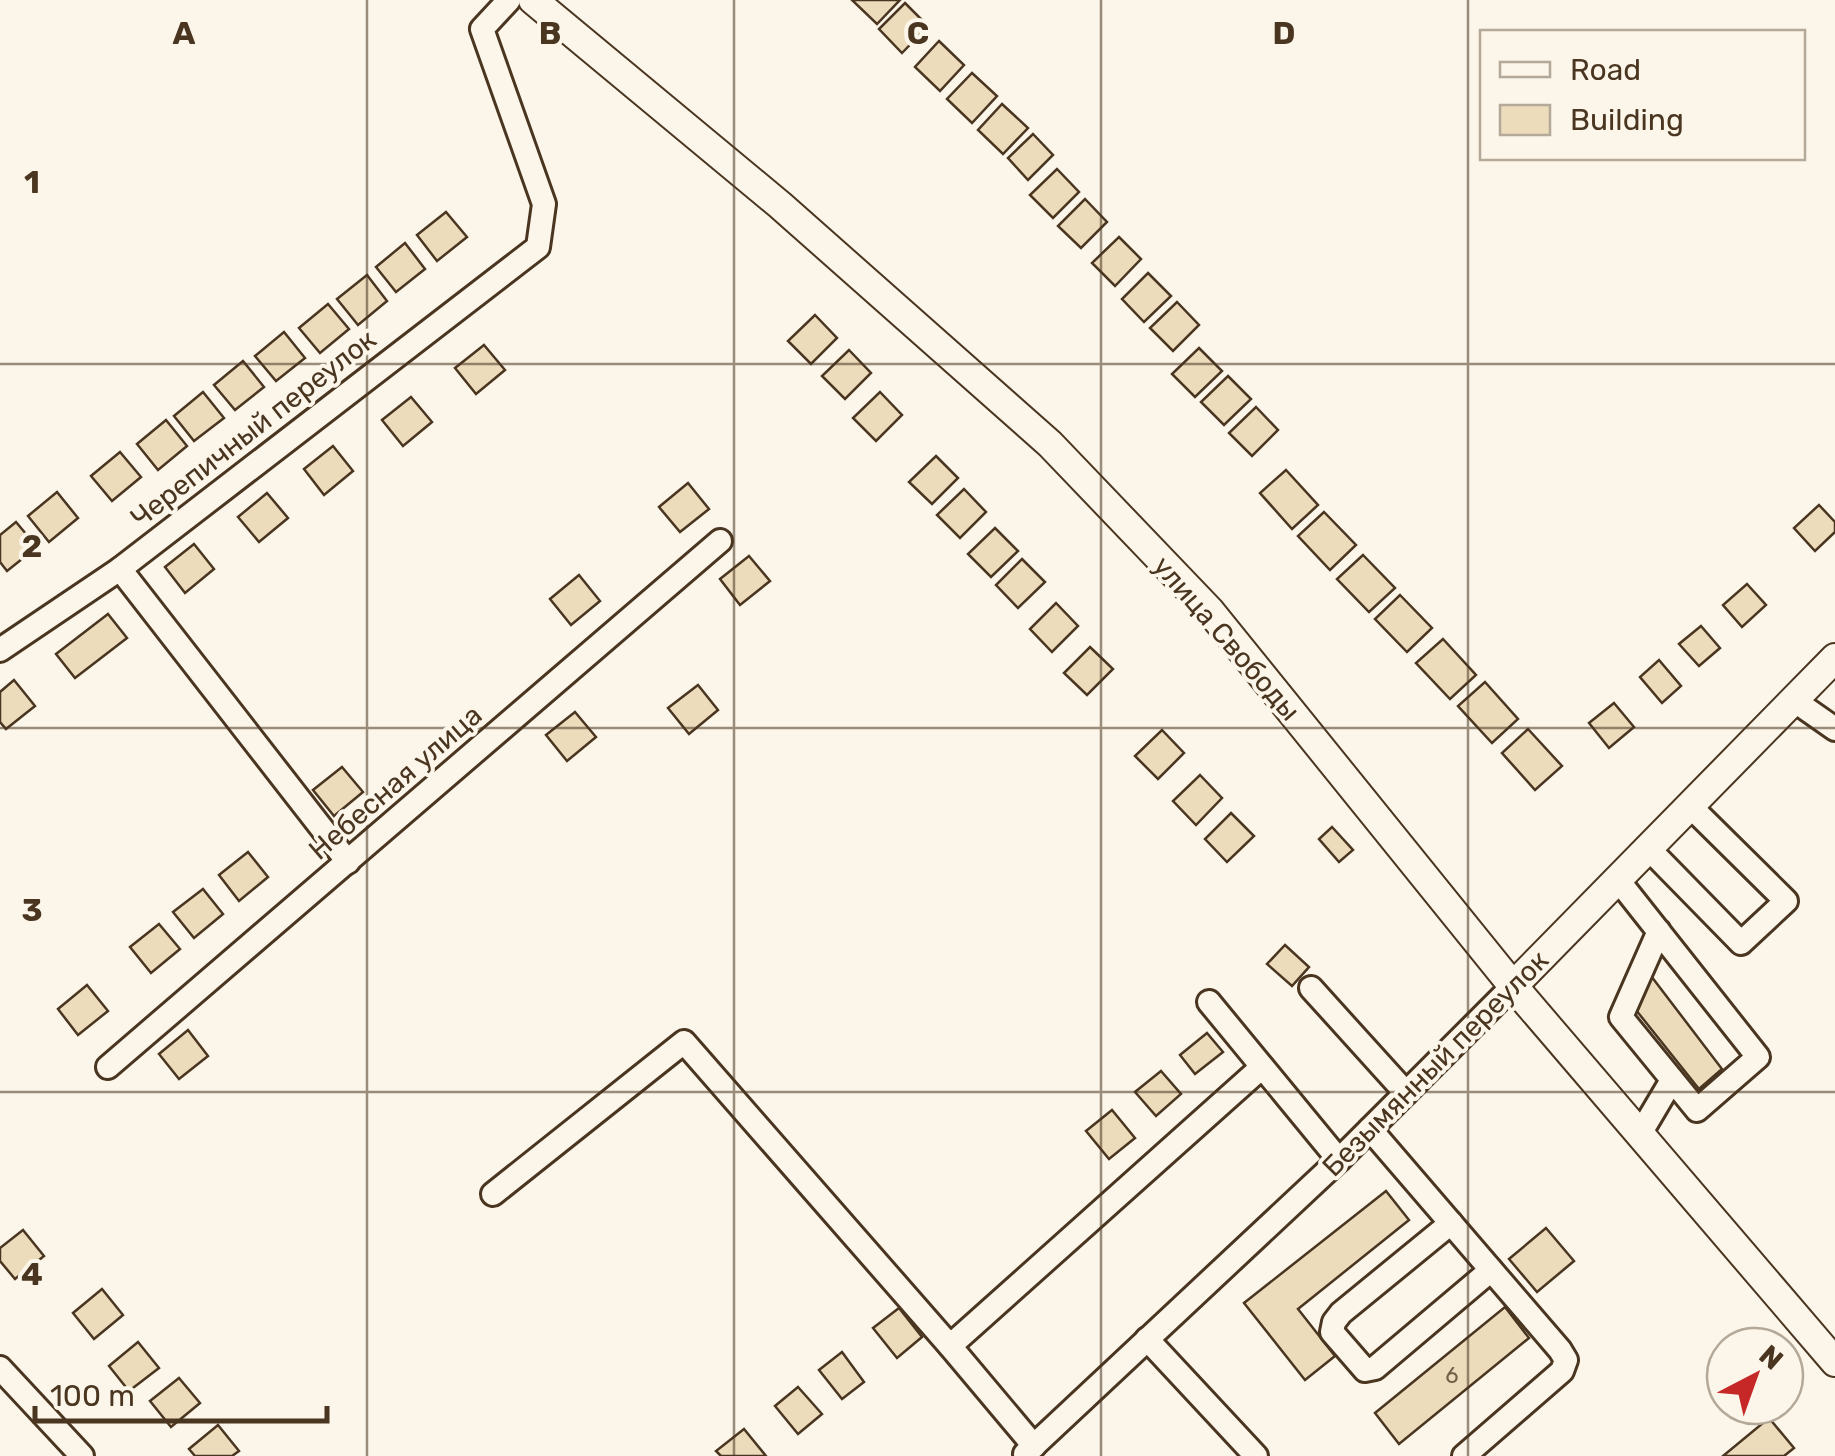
<svg xmlns="http://www.w3.org/2000/svg" width="1835" height="1456" font-family="Rubik,sans-serif">
<style>
.building{fill:#ecdcbc;stroke:#4a3520;stroke-width:2.5}
.lines{fill:none;stroke-linecap:round;stroke-linejoin:round}
.minor-casing{stroke:#4a3520;stroke-width:28}
.major-casing{stroke:#4a3520;stroke-width:32}
.minor{stroke:#fbf6e9;stroke-width:22}
.major{stroke:#fbf6e9;stroke-width:28}
.grid{fill:none;stroke:#4a3520;stroke-width:2.5;stroke-opacity:0.55}
.labels{text-anchor:middle;stroke-width:8;stroke-linejoin:round;paint-order:stroke}
.number-label{font-size:22px;fill:#725f47}
.street-label{font-size:28px;fill:#4a3520;stroke:#fbf6e9}
.grid-label{font-size:32px;text-anchor:middle;font-weight:bold;fill:#4a3520;stroke:#fbf6e9;stroke-width:8;stroke-linejoin:round;paint-order:stroke}
</style>
<rect width="100%" height="100%" fill="#fbf6e9"/>
<g class="building">
<polygon points="852,0 900,0 877,24"/>
<polygon points="905,3 928,26 902,53 879,29"/>
<polygon points="939,41 964,65 940,91 915,67"/>
<polygon points="972,73 997,96 972,123 947,99"/>
<polygon points="1002,104 1028,128 1003,154 978,130"/>
<polygon points="1033,134 1053,155 1028,180 1008,158"/>
<polygon points="1057,169 1079,192 1053,218 1030,195"/>
<polygon points="1085,199 1107,222 1081,248 1058,226"/>
<polygon points="446,212 467,237 437,261 417,235"/>
<polygon points="1119,237 1141,259 1115,286 1092,263"/>
<polygon points="405,243 425,269 396,292 376,267"/>
<polygon points="1148,273 1171,296 1144,322 1122,299"/>
<polygon points="367,275 387,301 358,325 337,299"/>
<polygon points="1177,302 1199,325 1173,351 1150,328"/>
<polygon points="328,304 349,329 320,353 299,328"/>
<polygon points="815,315 837,338 811,364 788,341"/>
<polygon points="284,332 305,358 276,381 255,356"/>
<polygon points="484,345 505,370 476,394 455,368"/>
<polygon points="1199,348 1222,371 1195,397 1172,374"/>
<polygon points="849,350 871,373 845,399 822,376"/>
<polygon points="243,361 264,387 235,410 214,385"/>
<polygon points="1228,376 1251,399 1224,425 1201,402"/>
<polygon points="203,392 224,418 194,441 174,416"/>
<polygon points="880,392 902,415 876,441 853,418"/>
<polygon points="411,397 432,422 403,446 382,420"/>
<polygon points="1256,407 1278,430 1252,456 1229,433"/>
<polygon points="166,420 187,446 158,470 137,444"/>
<polygon points="333,446 353,471 324,495 304,469"/>
<polygon points="120,452 141,477 112,501 91,476"/>
<polygon points="936,456 958,478 932,504 909,482"/>
<polygon points="1286,470 1318,505 1292,529 1260,493"/>
<polygon points="688,483 709,509 680,532 659,507"/>
<polygon points="964,489 986,512 960,538 937,515"/>
<polygon points="57,492 78,518 49,542 28,516"/>
<polygon points="267,493 288,518 259,542 238,517"/>
<polygon points="1819,505 1835,522 1835,532 1815,551 1794,528"/>
<polygon points="1324,512 1356,545 1330,570 1298,536"/>
<polygon points="16,522 37,547 7,571 0,562 0,535"/>
<polygon points="995,528 1018,551 991,577 968,554"/>
<polygon points="194,544 214,569 185,593 165,567"/>
<polygon points="1363,555 1395,588 1369,612 1337,579"/>
<polygon points="749,556 770,581 740,605 720,579"/>
<polygon points="1022,559 1045,582 1018,608 996,585"/>
<polygon points="579,575 600,601 571,625 550,599"/>
<polygon points="1747,584 1766,605 1742,627 1723,605"/>
<polygon points="1400,595 1432,628 1407,652 1375,619"/>
<polygon points="1056,603 1078,626 1052,652 1030,629"/>
<polygon points="108,614 127,638 75,678 56,654"/>
<polygon points="1701,626 1720,648 1699,666 1679,644"/>
<polygon points="1443,639 1476,675 1450,699 1416,663"/>
<polygon points="1090,647 1113,669 1087,695 1064,673"/>
<polygon points="1659,660 1681,686 1662,703 1640,677"/>
<polygon points="14,680 35,706 6,729 0,722 0,692"/>
<polygon points="1485,682 1518,719 1492,743 1458,706"/>
<polygon points="698,685 718,710 689,734 668,708"/>
<polygon points="1614,703 1634,727 1609,748 1589,723"/>
<polygon points="575,712 596,737 567,761 546,735"/>
<polygon points="1528,729 1562,766 1535,790 1502,753"/>
<polygon points="1162,730 1184,753 1158,779 1135,756"/>
<polygon points="342,767 363,792 334,816 313,790"/>
<polygon points="1200,775 1222,798 1196,825 1173,801"/>
<polygon points="1231,813 1254,836 1227,862 1205,839"/>
<polygon points="1332,827 1353,850 1339,862 1319,839"/>
<polygon points="248,852 268,877 239,901 219,875"/>
<polygon points="203,889 223,914 194,938 173,912"/>
<polygon points="159,924 180,949 151,973 130,947"/>
<polygon points="1285,945 1309,967 1292,986 1267,964"/>
<polygon points="1648,972 1722,1069 1699,1089 1632,1005"/>
<polygon points="87,985 108,1011 78,1035 58,1009"/>
<polygon points="188,1030 208,1056 179,1079 159,1054"/>
<polygon points="1207,1033 1223,1052 1195,1074 1180,1055"/>
<polygon points="1161,1071 1181,1094 1156,1116 1135,1092"/>
<polygon points="1112,1110 1135,1138 1109,1159 1086,1131"/>
<polygon points="1386,1191 1409,1220 1298,1309 1335,1356 1305,1380 1244,1303"/>
<polygon points="1546,1228 1574,1261 1537,1292 1509,1259"/>
<polygon points="23,1230 44,1256 15,1279 0,1261 0,1248"/>
<polygon points="102,1289 123,1315 94,1339 73,1313"/>
<polygon points="1505,1307 1529,1338 1399,1444 1375,1413"/>
<polygon points="899,1308 922,1337 897,1358 873,1328"/>
<polygon points="138,1342 159,1368 129,1391 109,1366"/>
<polygon points="842,1352 864,1382 842,1399 819,1370"/>
<polygon points="179,1378 200,1403 171,1427 150,1401"/>
<polygon points="798,1387 822,1414 798,1434 775,1406"/>
<polygon points="1769,1418 1794,1448 1784,1456 1723,1456"/>
<polygon points="218,1425 239,1451 232,1456 195,1456 189,1449"/>
<polygon points="744,1429 766,1456 721,1456 716,1451"/>
</g>
<g class="lines">
<defs>
<g id="minor">
<polyline points="120,569 348,862"/>
<polyline points="0,650 120,569 538,247 544,204 482,29 509,0"/>
<polyline points="1795,701 1835,729"/>
<polyline points="1649,849 1741,943 1786,901 1691,807"/>
<polyline points="1618,880 1758,1057 1697,1110 1621,1017 1659,931"/>
<polyline points="1311,988 1406,1093"/>
<polyline points="1209,1002 1339,1160"/>
<polyline points="108,1067 720,541"/>
<polyline points="1370,1129 1560,1350 1566,1360 1562,1371 1464,1456"/>
<polyline points="1640,1134 1672,1080"/>
<polyline points="493,1194 684,1042 950,1346 1034,1446"/>
<polyline points="1451,1223 1341,1313 1334,1322 1332,1332 1365,1370 1375,1368 1491,1270"/>
<polyline points="1147,1339 1256,1456"/>
<polyline points="950,1346 1262,1067"/>
<polyline points="0,1368 82,1456"/>
<polyline points="1025,1454 1339,1160 1513,986"/>
</g>
<g id="major">
<polyline points="533,0 780,205 1050,444 1210,611 1513,986 1835,1362"/>
<polyline points="1513,986 1835,658"/>
</g>
</defs>
<use href="#minor" class="minor-casing"/>
<use href="#major" class="major-casing"/>
<use href="#minor" class="minor"/>
<use href="#major" class="major"/>
</g>
<path class="grid" d="M 367,0 L 367,1456M 734,0 L 734,1456M 1101,0 L 1101,1456M 1468,0 L 1468,1456M 0,364 L 1835,364M 0,728 L 1835,728M 0,1092 L 1835,1092"/>
<g class="labels">
<g class="number-label">
<text x="1452" y="1383">6</text>
</g>
<g class="street-label">
<text transform="translate(253 428) rotate(-38)" y="10">Черепичный переулок</text>
<text transform="translate(1227 638) rotate(49)" y="10">улица Свободы</text>
<text transform="translate(395 782) rotate(-41)" y="10">Небесная улица</text>
<text transform="translate(1435 1063) rotate(-45)" y="10">Безымянный переулок</text>
</g>
</g>
<g class="grid-label">
<text x="184" y="44">A</text>
<text x="550" y="44">B</text>
<text x="918" y="44">C</text>
<text x="1284" y="44">D</text>
<text x="32" y="193">1</text>
<text x="32" y="557">2</text>
<text x="32" y="921">3</text>
<text x="32" y="1285">4</text>
</g>
<rect x="1480" y="30" width="325" height="130" fill="#fbf6e9" stroke="#b4a999" stroke-width="2.5"/>
<rect x="1500" y="62" width="50" height="15" fill="#fbf6e9" stroke="#b4a999" stroke-width="2.5"/>
<text x="1570" y="80" font-size="30" fill="#4a3520">Road</text>
<rect x="1500" y="105" width="50" height="30" fill="#ecdcbc" stroke="#b4a999" stroke-width="2.5"/>
<text x="1570" y="130" font-size="30" fill="#4a3520">Building</text>
<g transform="translate(1755 1376) rotate(41)"><circle r="48" fill="#fbf6e9" stroke="#b4a999" stroke-width="2.5"/>
<path d="M0-8L18 38L0 25L-18 38Z" fill="#c62828"/>
<text y="-15" font-size="28" font-weight="bold" text-anchor="middle" fill="#4a3520">N</text>
</g>
<path d="M35 1406v15h292v-15" fill="none" stroke="#4a3520" stroke-width="5"/>
<text x="50" y="1406" font-size="30" fill="#4a3520" stroke="#fbf6e9" stroke-width="8" paint-order="stroke">100 m</text>
</svg>
